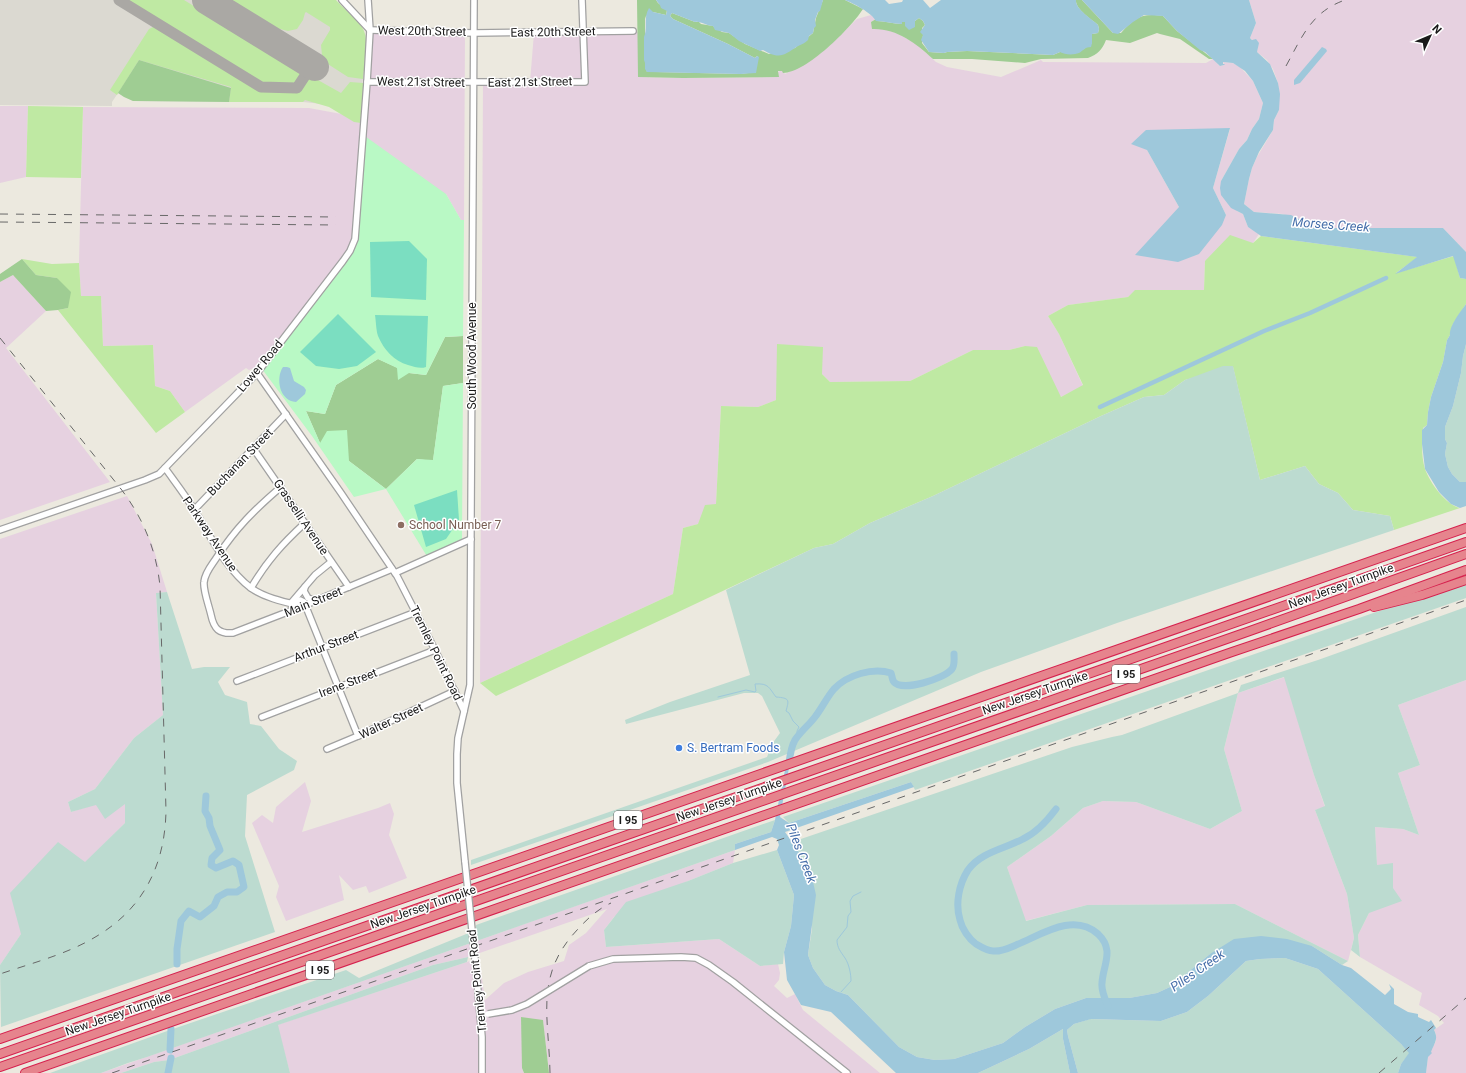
<svg xmlns="http://www.w3.org/2000/svg" width="1466" height="1073" font-family="Roboto,sans-serif">
<style>
.industrial{fill:#e6d1e0;fill-rule:evenodd}
.airport{fill:#dbd9d1}
.grass{fill:#bfe9a3}
.forest{fill:#9fcd93}
.wetland{fill:#bcdbd0}
.park{fill:#b9f9c5}
.pitch{fill:#7bdec1}
.water{fill:#9ec8db}
.lines{fill:none;stroke-linecap:round;stroke-linejoin:round}
.stream{stroke:#9ec8db;stroke-width:1}
.canal{stroke:#9ec8db;stroke-width:4.5}
.river{stroke:#9ec8db;stroke-width:7}
.taxiway{stroke:#aaa8a4;stroke-width:11}
.runway{stroke:#aaa8a4;stroke-width:28}
.minor-casing{stroke:#a1a1a1;stroke-width:8}
.highway-casing{stroke:#d6214e;stroke-width:10}
.minor{stroke:#fff;stroke-width:5.5}
.highway{stroke:#e6848d;stroke-width:8}
.rail{stroke:#686868;stroke-width:1;stroke-dasharray:8 8;stroke-linecap:butt}
.minor-bridge-casing{stroke:#a1a1a1;stroke-width:8;stroke-linecap:butt}
.minor-bridge{stroke:#fff;stroke-width:5.5}
.education-dot{fill:#8d6e63;stroke:#fff;stroke-width:1.5}
.shop-dot{fill:#3f7fe0;stroke:#fff;stroke-width:1.5}
.labels{text-anchor:middle;stroke-width:3;stroke-linejoin:round;paint-order:stroke}
.shield{fill:#fff;stroke:#5f5f5f;stroke-width:1}
.shield-label{font-size:11px;font-weight:bold;fill:#1a1a1a}
.street-label{font-size:12px;fill:#1a1a1a;stroke:#fff}
.education-label{font-size:12px;fill:#785e54;stroke:#fff;text-anchor:start}
.shop-label{font-size:12px;fill:#366cbe;stroke:#fff;text-anchor:start}
.water-label{font-size:13px;font-style:italic;fill:#476faa;stroke:#fff}
</style>
<rect width="100%" height="100%" fill="#ece9df"/>
<g class="industrial">
<polygon points="1249,0 1466,0 1466,252 1443,228 1312,228 1283,214 1254,212 1244,204 1249,179 1252,168 1257,157 1273,130 1274,120 1279,110 1278,83 1273,69 1267,60 1257,52 1258,44 1250,38 1256,23"/>
<path d="M 871,15 L 876,19 L 871,22 L 897,33 L 918,45 L 936,62 L 947,67 L 1001,77 L 1041,60 L 1043,62 L 1206,63 L 1213,59 L 1220,66 L 1224,65 L 1223,62 L 1233,63 L 1240,67 L 1253,81 L 1263,103 L 1259,119 L 1252,129 L 1247,140 L 1239,149 L 1221,181 L 1237,211 L 1243,214 L 1248,227 L 1259,234 L 1253,243 L 1205,261 L 1204,290 L 1136,290 L 1128,297 L 1068,305 L 1048,316 L 1059,334 L 1083,386 L 1061,397 L 1025,346 L 1009,350 L 973,350 L 910,381 L 830,382 L 822,374 L 776,400 L 758,407 L 721,406 L 716,504 L 698,524 L 683,528 L 673,594 L 480,683 L 483,82 L 530,82 L 534,33 L 638,32 L 639,77 L 683,78 L 778,77 L 778,72 L 782,70 L 785,74 L 807,63 L 827,48 L 857,19 ZM 1230,129 L 1213,188 L 1226,215 L 1179,207 L 1147,150 Z"/>
<polygon points="367,31 465,32 464,220 461,220 446,194 351,249 261,368 256,367 249,370 246,368 185,412 170,391 155,386 153,345 103,346 101,296 81,296 79,263 83,107 309,108 363,118 369,46"/>
<polygon points="0,106 28,106 26,177 0,183"/>
<polygon points="13,275 46,311 6,348 110,482 0,520 0,282"/>
<polygon points="127,496 152,544 167,592 156,593 163,715 134,738 95,789 68,802 71,812 96,804 125,804 125,823 85,863 21,934 0,965 0,539"/>
<polygon points="1285,677 1314,775 1325,807 1315,810 1347,894 1354,938 1348,961 1235,904 1087,905 1025,921 1007,867 1051,836 1083,808 1103,801 1136,802 1210,829 1242,811 1224,749 1238,693"/>
<polygon points="1466,680 1466,1073 1426,1073 1428,1057 1436,1041 1436,1034 1434,1030 1444,1023 1438,1016 1419,1005 1422,993 1360,957 1358,935 1369,913 1393,888 1393,864 1377,866 1375,827 1403,829 1419,835 1398,773 1420,765 1398,705"/>
<polygon points="305,782 311,801 302,832 378,808 390,803 394,814 389,835 407,878 369,893 366,886 353,890 339,875 344,900 286,921 276,897 279,886 252,823 262,815 273,823 276,807"/>
<polygon points="735,850 733,863 688,881 614,917 604,930 606,947 719,939 760,966 778,964 780,973 779,980 774,986 787,998 795,994 803,1010 880,1073 549,1073 543,1021 522,1068 524,1073 290,1073 277,1025 479,958 485,1000 504,983 528,972 564,961 569,945 586,933 607,909 468,957 433,965 169,1060 154,1062 121,1073 101,1073"/>
</g>
<polygon class="airport" points="0,0 297,0 366,44 361,101 322,104 303,102 133,101 118,93 112,102 112,106 0,105"/>
<g class="grass">
<polygon points="126,0 184,0 301,72 301,75 297,81 293,83 271,84 260,82"/>
<path d="M 228,0 L 336,0 C 344,9 355,17 362,27 C 371,41 364,63 363,79 L 348,77 L 320,59 L 322,55 L 321,45 L 330,30 L 330,27 L 306,12 L 305,13 L 303,20 L 297,29 L 288,31 L 280,29 L 278,31 Z"/>
<polygon points="155,26 158,26 262,90 297,89 303,84 309,75 341,93 350,82 363,83 363,86 364,87 361,123 354,122 329,107 305,100 303,102 229,102 231,87 139,60 117,95 110,90 149,29"/>
<polygon points="28,106 83,107 81,178 26,177"/>
<path d="M 1230,235 L 1253,243 L 1261,236 L 1418,257 L 1396,273 L 1454,256 L 1460,278 L 1466,279 L 1466,304 L 1453,324 L 1450,335 L 1447,340 L 1443,362 L 1431,397 L 1428,412 L 1427,425 L 1423,428 C 1422,442 1421,456 1425,469 C 1430,483 1446,505 1460,508 L 1394,530 L 1390,516 L 1353,510 L 1338,493 L 1319,484 L 1305,466 L 1260,480 L 1233,367 L 1185,380 L 1164,395 L 1144,397 L 1101,416 L 933,496 L 870,523 L 833,544 L 814,548 L 674,614 L 496,696 L 480,683 L 673,594 L 683,528 L 698,524 L 705,505 L 716,504 L 721,406 L 758,407 L 776,400 L 777,344 L 823,347 L 822,374 L 830,382 L 910,381 L 973,350 L 1009,350 L 1025,346 L 1037,347 L 1061,397 L 1083,385 L 1059,334 L 1048,316 L 1068,305 L 1128,297 L 1135,290 L 1204,290 L 1205,261 Z"/>
<polygon points="22,259 52,264 79,263 81,296 101,296 103,346 153,345 155,386 170,391 185,412 156,433 58,310 68,308 57,278 36,275"/>
</g>
<g class="forest">
<path d="M 637,0 L 656,0 L 658,3 L 667,10 L 666,15 L 653,12 L 646,16 L 645,19 L 645,66 L 647,72 L 656,72 L 741,74 L 755,72 L 758,57 L 757,56 L 755,58 L 728,44 L 673,19 L 670,16 L 672,13 L 695,22 L 699,22 L 701,24 L 713,26 L 722,32 L 729,33 L 745,44 L 769,54 L 795,48 L 813,33 L 816,18 L 823,0 L 845,0 L 863,9 C 851,28 806,73 783,73 L 782,71 L 778,71 L 779,77 L 683,78 L 638,77 Z"/>
<path d="M 1076,0 L 1082,0 L 1113,33 L 1121,33 C 1135,17 1142,13 1163,16 L 1177,31 L 1213,59 L 1209,59 L 1180,39 L 1160,34 L 1157,33 L 1130,43 L 1106,40 C 1102,50 1098,54 1088,58 L 1041,59 L 1025,63 L 972,59 L 933,59 C 916,43 896,28 872,29 L 871,22 L 876,19 L 877,21 C 885,21 893,24 902,24 L 902,22 L 915,21 L 919,18 L 923,21 L 925,25 L 922,28 L 923,35 L 922,43 L 929,52 L 944,53 L 947,52 L 967,51 L 1053,55 L 1060,52 L 1078,53 L 1092,43 L 1092,34 L 1098,33 L 1099,29 L 1098,25 C 1091,19 1075,9 1076,0 Z"/>
<polygon points="139,60 231,88 229,102 133,101 124,97 118,93"/>
<polygon points="22,259 36,275 57,278 71,292 68,308 58,310 46,311 13,275 0,282 0,274"/>
<polygon points="463,336 463,383 443,386 433,461 417,459 386,489 349,461 320,443 306,411 325,414 336,385 378,359 409,373 426,375 445,337"/>
<polygon points="521,1017 543,1020 549,1073 524,1073 522,1068"/>
</g>
<g class="wetland">
<polygon points="1466,344 1466,482 1460,482 1452,474 1448,467 1445,454 1447,443 1445,439 1445,427 1453,406 1461,373 1463,356"/>
<polygon points="1223,366 1233,366 1260,480 1305,466 1319,484 1338,493 1353,510 1390,516 1394,530 1117,623 981,672 768,762 471,865 471,860 767,757 772,744 780,733 762,696 758,693 744,693 626,724 625,720 670,702 750,675 726,590 814,548 833,544 870,523 933,496 1101,416 1144,397 1164,395 1185,380"/>
<polygon points="1466,581 1466,598 915,790 911,782 789,823 783,817"/>
<polygon points="167,592 192,669 204,667 230,667 218,682 225,695 247,702 250,724 261,726 279,749 297,761 294,770 247,795 245,836 275,932 1,1027 0,965 21,934 10,893 58,842 85,862 125,823 125,804 105,819 96,805 71,812 68,802 95,789 134,738 163,715 156,593"/>
<polygon points="1466,607 1466,680 1398,705 1420,765 1398,773 1419,835 1403,829 1375,827 1377,865 1393,863 1393,888 1402,901 1369,913 1358,935 1360,957 1351,950 1354,938 1347,894 1315,810 1325,806 1314,775 1284,677 1238,693 1224,749 1242,811 1210,829 1136,802 1103,801 1083,808 1051,836 1007,867 1026,921 1087,905 1235,904 1348,961 1342,965 1312,946 1210,954 1170,987 1157,993 1129,998 1086,998 1055,1009 1025,1027 1003,1043 954,1059 935,1060 917,1057 899,1047 848,995 836,991 825,985 813,968 808,955 812,929 811,873 797,849 792,842 1072,747 1112,737 1122,735 1238,693 1241,685 1318,660"/>
<polygon points="775,820 771,832 735,844 735,850 147,1057 128,1063 101,1073 50,1073 170,1030 346,970 359,978 476,930 476,925"/>
<polygon points="777,850 794,895 791,926 784,952 783,964 760,966 719,939 606,947 604,930 626,902 688,881 733,863"/>
<polygon points="468,957 467,962 278,1025 290,1073 121,1073 154,1062 169,1060 433,965"/>
<polygon points="1285,958 1318,969 1401,1044 1410,1053 1401,1064 1398,1073 1078,1073 1068,1036 1067,1030 1074,1024 1090,1019 1161,1021 1187,1012 1208,996 1246,961 1260,959"/>
<polygon points="1063,1029 1063,1039 1070,1073 978,1073 1029,1049"/>
</g>
<polygon class="park" points="362,134 446,194 461,220 464,220 463,336 445,337 426,375 409,373 398,380 397,368 378,359 336,385 325,414 306,411 320,443 327,431 347,430 349,461 386,489 417,459 433,460 443,386 463,383 462,542 428,558 386,489 354,497 312,436 262,369 351,248"/>
<g class="pitch">
<polygon points="409,241 427,259 426,300 371,297 370,242"/>
<polygon points="338,314 376,352 357,366 339,369 316,366 300,352"/>
<path d="M 375,315 L 428,316 L 426,367 C 420,369 415,367 408,365 C 394,361 384,350 378,336 C 376,330 376,321 375,315 Z"/>
<polygon points="457,490 459,520 446,539 426,547 414,505"/>
</g>
<g class="water">
<path d="M 656,0 L 823,0 L 820,11 L 818,12 L 815,20 L 816,26 L 814,28 L 813,33 L 809,36 L 808,40 C 805,43 802,44 798,46 C 784,55 780,60 763,50 L 760,51 L 758,50 L 739,41 L 729,33 L 715,30 L 713,26 C 706,26 701,21 695,22 L 672,13 L 670,16 L 673,19 L 728,44 L 755,58 L 757,56 L 759,57 L 756,73 L 741,74 L 647,72 L 645,69 L 645,63 L 644,60 L 644,37 C 648,28 643,18 649,8 L 653,12 L 666,15 L 667,11 L 661,8 L 660,5 Z"/>
<path d="M 845,0 L 885,0 L 889,4 L 902,2 L 903,0 L 923,0 L 930,8 L 941,0 L 1076,0 C 1075,9 1092,19 1098,25 L 1099,29 L 1098,33 L 1092,34 L 1092,43 L 1091,47 C 1085,47 1084,50 1079,53 C 1074,55 1065,55 1060,52 L 1053,55 L 967,51 L 947,52 L 944,53 L 929,52 L 921,40 L 923,35 L 920,32 L 925,25 L 923,21 L 919,18 L 915,21 L 915,27 L 909,30 L 905,26 L 905,22 L 902,22 L 902,24 C 893,24 885,21 876,21 C 872,13 853,3 845,0 Z"/>
<polygon points="1082,0 1249,0 1256,23 1250,38 1252,40 1256,39 1259,43 1257,52 1270,64 1278,83 1280,94 1279,110 1274,120 1273,130 1259,152 1252,168 1249,179 1244,204 1254,212 1291,215 1305,222 1307,226 1312,228 1443,228 1466,252 1466,279 1460,278 1453,256 1395,274 1417,257 1261,236 1248,227 1243,214 1231,208 1221,195 1220,188 1221,181 1239,149 1247,140 1252,129 1259,119 1263,103 1253,81 1245,71 1233,63 1223,62 1223,64 1225,64 1224,65 1220,66 1205,52 1200,50 1177,31 1163,16 1144,15 1133,22 1118,34 1113,33"/>
<polygon points="1322,47 1326,49 1327,51 1300,83 1294,85 1294,80"/>
<polygon points="1230,128 1213,188 1226,215 1222,225 1199,254 1178,262 1135,255 1179,207 1147,150 1131,144 1146,130"/>
<path d="M 1466,304 L 1466,344 L 1463,356 L 1461,373 L 1453,406 L 1445,427 L 1445,439 L 1447,443 L 1445,454 L 1448,467 L 1452,474 L 1460,482 L 1466,482 L 1466,506 L 1460,508 L 1451,504 L 1439,492 L 1425,469 L 1422,444 L 1422,430 L 1427,425 L 1428,412 L 1431,397 L 1443,362 L 1447,340 L 1450,335 C 1449,326 1461,311 1466,304 Z"/>
<path d="M 283,367 L 287,367 L 290,368 L 294,381 L 304,387 L 306,390 L 305,394 L 296,402 C 280,401 275,379 283,367 Z"/>
<path d="M 794,752 L 791,757 L 780,817 L 789,823 L 911,782 L 914,787 L 785,832 L 797,849 L 811,873 L 816,895 L 808,955 L 813,968 L 825,985 L 836,991 L 848,995 L 899,1047 L 917,1057 L 935,1060 L 954,1059 L 1003,1043 L 1025,1027 L 1055,1009 L 1086,998 L 1129,998 L 1157,993 L 1170,987 L 1210,954 L 1234,939 L 1261,936 L 1287,939 L 1312,946 L 1342,965 L 1351,968 L 1385,995 L 1391,989 L 1389,984 L 1394,989 L 1394,1004 L 1408,1012 L 1418,1014 L 1418,1017 L 1429,1022 L 1431,1020 L 1436,1028 L 1434,1030 C 1439,1039 1434,1044 1431,1052 L 1432,1053 L 1428,1057 L 1426,1073 L 1398,1073 L 1401,1064 L 1409,1053 L 1401,1044 L 1318,969 L 1285,958 L 1260,959 L 1246,961 L 1208,996 L 1187,1012 L 1161,1021 L 1091,1019 L 1074,1024 L 1067,1030 L 1068,1036 L 1078,1073 L 1070,1073 L 1063,1039 L 1063,1029 L 1029,1049 L 978,1073 L 896,1073 L 831,1012 L 801,1005 L 787,980 L 784,952 L 791,926 L 794,895 L 777,850 L 779,845 L 777,839 L 772,837 L 735,850 L 735,844 L 771,832 L 775,820 L 788,755 Z"/>
</g>
<g class="lines">
<g class="stream">
<path d="M 718,697 L 746,690 L 755,692 L 756,691 L 755,684 C 769,683 769,688 776,697 C 790,698 789,700 786,711 L 789,713 L 793,721 L 799,727 L 797,731 L 797,737"/>
<path d="M 841,992 L 851,981 C 851,974 849,964 845,958 C 841,952 837,948 837,940 L 847,927 L 848,916 L 851,912 L 850,901 L 853,896 L 861,892"/>
</g>
<polyline class="canal" points="1100,407 1264,331 1310,313 1386,278"/>
<g class="river">
<path d="M 789,763 C 790,755 791,747 795,740 C 801,731 809,725 815,717 C 822,708 827,697 834,689 C 847,675 873,667 891,673 C 892,675 892,680 894,682 C 902,692 944,679 952,669 C 955,665 954,660 954,654"/>
<path d="M 1056,809 C 1047,821 1036,833 1023,839 C 1004,849 981,852 968,870 C 959,884 955,904 960,920 C 962,929 969,939 976,944 C 981,947 987,951 993,951 C 1001,952 1009,948 1016,945 C 1041,935 1073,912 1098,934 C 1115,950 1103,965 1102,983 C 1101,991 1105,999 1108,1006"/>
<polyline points="177,964 177,949 181,921 189,911 200,917 214,906 218,897 227,892 237,892 244,887 239,865 233,861 216,868 211,865 212,858 220,850 210,826 209,818 205,811 206,796"/>
<polyline points="170,1050 171,1029"/>
<polyline points="168,1073 171,1058"/>
</g>
<polyline class="taxiway" points="119,0 261,87 297,88 312,65"/>
<polyline class="runway" points="206,0 315,67"/>
<defs>
<g id="minor">
<polyline points="342,0 370,30"/>
<polyline points="370,30 474,33 633,31"/>
<polyline points="367,82 585,82 582,0"/>
<polyline points="257,373 341,493 397,576 435,650 464,711"/>
<polyline points="253,448 349,587"/>
<path d="M 165,468 C 175,482 186,496 195,511 C 211,537 226,569 251,588 C 265,598 285,602 302,606"/>
<path d="M 281,487 C 254,510 236,528 217,557 C 212,565 205,572 204,582 C 203,590 209,606 211,615 C 214,629 219,634 233,633 L 303,606 L 392,569"/>
<polyline points="194,510 286,414"/>
<polyline points="0,530 145,480 159,474 257,373 343,261 350,251 355,239 367,82 370,30 368,0"/>
<polyline points="395,573 471,539"/>
<polyline points="305,587 304,591 308,598 316,601"/>
<path d="M 251,588 C 267,561 282,544 305,523"/>
<polyline points="291,603 315,575 331,562"/>
<polyline points="292,603 300,600 304,602 358,736"/>
<polyline points="237,681 416,612"/>
<polyline points="262,717 435,650"/>
<polyline points="327,749 358,736 455,691"/>
<polyline points="465,862 457,783 457,754 458,738 470,685 474,0"/>
<polyline points="589,966 613,959 681,957 696,958 709,965 733,982 847,1073"/>
<polyline points="476,969 482,1037 482,1073"/>
</g>
<g id="highway">
<polyline points="1374,607 1422,595 1466,580"/>
<polyline points="0,1039 1466,528"/>
<polyline points="0,1054 1466,542"/>
<polyline points="0,1067 1247,632 1466,554"/>
<polyline points="25,1073 1232,652 1359,609 1466,570"/>
</g>
</defs>
<use href="#minor" class="minor-casing"/>
<use href="#highway" class="highway-casing"/>
<use href="#minor" class="minor"/>
<use href="#highway" class="highway"/>
<g class="rail">
<path d="M 1286,66 C 1302,37 1311,12 1345,0"/>
<polyline points="0,214 336,217"/>
<polyline points="0,222 336,225"/>
<path d="M 0,338 L 121,489 C 143,518 156,549 160,586 L 166,811 C 165,864 144,908 97,936 C 68,954 32,963 0,974"/>
<polyline points="112,1073 1466,600"/>
<path d="M 550,1073 C 549,1017 534,975 578,929 C 588,918 598,909 611,903"/>
<polyline points="1379,1073 1466,998"/>
</g>
<defs>
<g id="minor-bridge">
<polyline points="465,862 476,969"/>
<polyline points="488,1014 512,1010 527,1004 589,966"/>
</g>
</defs>
<use href="#minor-bridge" class="minor-bridge-casing"/>
<use href="#minor-bridge" class="minor-bridge"/>
</g>
<circle class="education-dot" cx="401" cy="525" r="4"/>
<circle class="shop-dot" cx="679" cy="748" r="4"/>
<g class="labels">
<g class="shield">
<rect x="1112" y="665" width="28" height="18" rx="3"/>
<rect x="614" y="811" width="28" height="18" rx="3"/>
<rect x="306" y="961" width="28" height="18" rx="3"/>
</g>
<g class="shield-label">
<text x="1126" y="678">I 95</text>
<text x="628" y="824">I 95</text>
<text x="320" y="974">I 95</text>
</g>
<g class="street-label">
<text transform="translate(422 31) rotate(1)" y="4">West 20th Street</text>
<text transform="translate(553 32) rotate(-1)" y="4">East 20th Street</text>
<text transform="translate(421 82) rotate(1)" y="4">West 21st Street</text>
<text transform="translate(530 82) rotate(-1)" y="4">East 21st Street</text>
<text transform="translate(472 356) rotate(-90)" y="4">South Wood Avenue</text>
<text transform="translate(260 366) rotate(-50)" y="4">Lower Road</text>
<text transform="translate(240 462) rotate(-46)" y="4">Buchanan Street</text>
<text transform="translate(301 517) rotate(56)" y="4">Grasselli Avenue</text>
<text transform="translate(210 534) rotate(56)" y="4">Parkway Avenue</text>
<text transform="translate(1341 586) rotate(-20)" y="4">New Jersey Turnpike</text>
<text transform="translate(313 602) rotate(-22)" y="4">Main Street</text>
<text transform="translate(326 646) rotate(-21)" y="4">Arthur Street</text>
<text transform="translate(436 653) rotate(64)" y="4">Tremley Point Road</text>
<text transform="translate(348 683) rotate(-21)" y="4">Irene Street</text>
<text transform="translate(1035 693) rotate(-19)" y="4">New Jersey Turnpike</text>
<text transform="translate(391 721) rotate(-25)" y="4">Walter Street</text>
<text transform="translate(729 800) rotate(-19)" y="4">New Jersey Turnpike</text>
<text transform="translate(423 907) rotate(-19)" y="4">New Jersey Turnpike</text>
<text transform="translate(477 981) rotate(-96)" y="4">Tremley Point Road</text>
<text transform="translate(118 1014) rotate(-19)" y="4">New Jersey Turnpike</text>
</g>
<g class="education-label">
<text x="409" y="529">School Number 7</text>
</g>
<g class="shop-label">
<text x="687" y="752">S. Bertram Foods</text>
</g>
<g class="water-label">
<text transform="translate(1331 224) rotate(4)" y="5">Morses Creek</text>
<text transform="translate(802 853) rotate(69)" y="5">Piles Creek</text>
<text transform="translate(1197 970) rotate(-35)" y="5">Piles Creek</text>
</g>
</g>
<g transform="translate(1430 36) rotate(46)" stroke="#ffffff" stroke-width="3" paint-order="stroke">
<path d="M0-3L7 15L0 10L-7 15Z" fill="#1a1a1a"/>
<text y="-6" font-size="11" font-weight="bold" text-anchor="middle" fill="#1a1a1a">N</text>
</g>
</svg>
